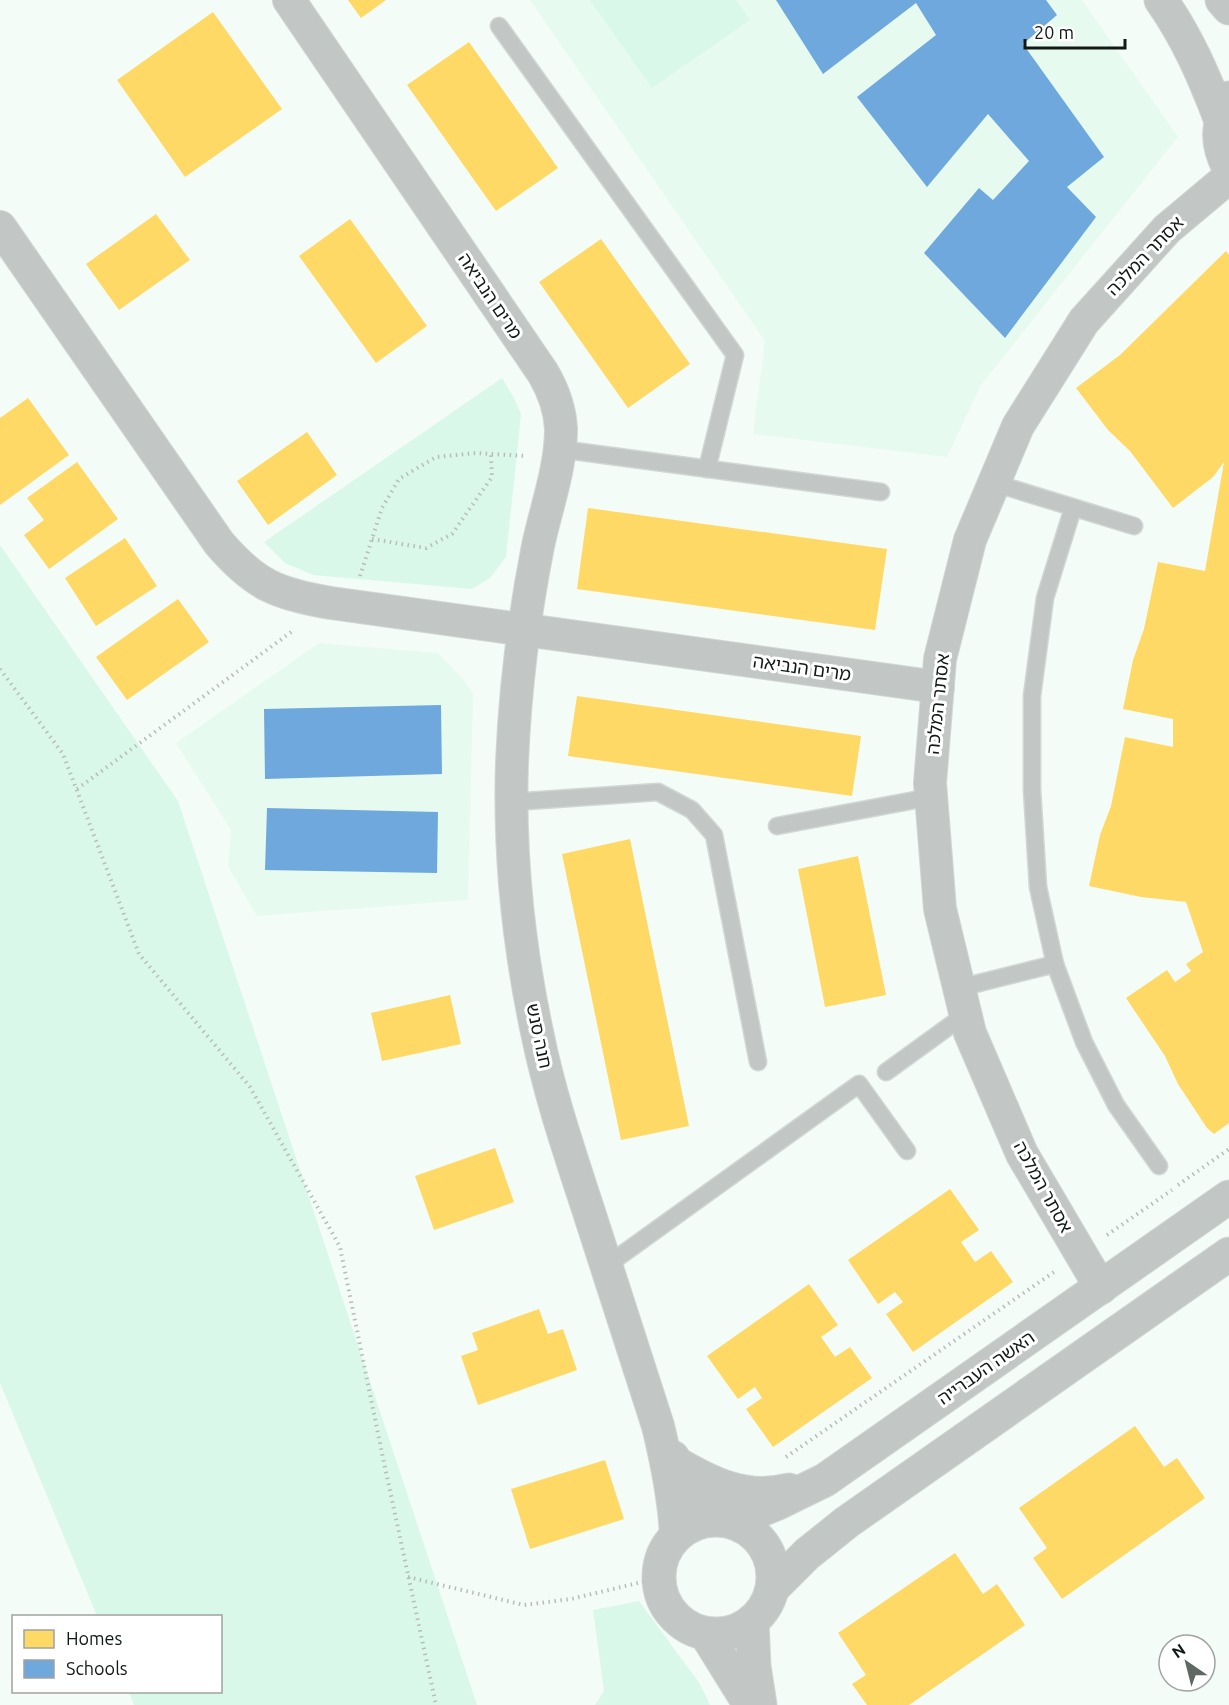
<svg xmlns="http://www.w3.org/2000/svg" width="1229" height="1705" font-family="Ubuntu,'Noto Sans Hebrew',sans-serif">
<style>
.built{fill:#e6faf0}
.green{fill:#d9f8ea}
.homes{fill:#ffd966}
.schools{fill:#6fa8dc}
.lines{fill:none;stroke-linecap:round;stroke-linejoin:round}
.service-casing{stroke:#d1d7d4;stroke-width:19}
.minor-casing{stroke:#d1d7d4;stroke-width:34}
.tertiary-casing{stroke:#d1d7d4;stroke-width:35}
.path{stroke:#b8bcbb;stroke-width:4;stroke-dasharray:1.5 4.5;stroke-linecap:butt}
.service{stroke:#c2c6c4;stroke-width:16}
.minor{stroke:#c2c6c4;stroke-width:32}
.tertiary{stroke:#c2c6c4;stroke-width:33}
.labels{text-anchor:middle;stroke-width:6;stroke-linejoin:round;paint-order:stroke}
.street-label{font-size:18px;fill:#111915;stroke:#fff}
</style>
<rect width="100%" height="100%" fill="#f4fcf8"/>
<g class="built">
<polygon points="530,0 1082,0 1178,137 981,385 947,457 753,434 765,341"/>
<polygon points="319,643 438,653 463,679 473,694 468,900 257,916 228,867 231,830 176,743"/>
</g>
<g class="green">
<polygon points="590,0 736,0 750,20 652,88"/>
<polygon points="502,378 514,398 521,414 506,557 490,578 472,589 313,575 285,563 264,542"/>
<polygon points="0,545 178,801 477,1705 134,1705 129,1692 220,1692 220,1616 97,1616 0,1383"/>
<polygon points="639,1601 700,1684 710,1705 595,1705 604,1691 593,1610"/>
</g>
<g class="homes">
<polygon points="348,0 386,0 361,18"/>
<polygon points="213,12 282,109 185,177 117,80"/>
<polygon points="469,42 558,168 496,211 407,85"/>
<polygon points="156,214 190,260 119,310 86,264"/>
<polygon points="350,219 427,326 376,363 299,256"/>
<polygon points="601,239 690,364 628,408 539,282"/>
<polygon points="1226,251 1229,255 1229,1123 1214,1134 1207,1128 1178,1084 1165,1056 1126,998 1167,970 1175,982 1191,971 1186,964 1203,952 1186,902 1141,897 1089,886 1100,835 1111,806 1125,737 1173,747 1173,719 1123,709 1133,660 1144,629 1158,562 1205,571 1224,462 1213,477 1173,508 1130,451 1108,430 1076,388 1120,355"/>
<polygon points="28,398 69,455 0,505 0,418"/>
<polygon points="307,432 337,475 268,525 237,481"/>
<polygon points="77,462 118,519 49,569 24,535 44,520 27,498"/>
<polygon points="588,508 887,549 875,630 577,589"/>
<polygon points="125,538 157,586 96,626 65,578"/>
<polygon points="178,599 209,642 127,700 96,657"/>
<polygon points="577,696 861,736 852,796 568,756"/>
<polygon points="630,839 689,1126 621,1140 562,854"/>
<polygon points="858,856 886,995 825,1007 798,869"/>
<polygon points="450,995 461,1044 382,1061 371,1013"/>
<polygon points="495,1148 514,1202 434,1230 415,1176"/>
<polygon points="950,1189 979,1230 961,1242 975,1262 991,1251 1013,1282 913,1352 886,1314 903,1302 895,1292 878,1304 848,1260"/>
<polygon points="809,1284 838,1325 821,1337 835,1357 850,1347 872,1378 773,1447 746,1409 762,1398 755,1387 738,1399 707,1356"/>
<polygon points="539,1309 548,1334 563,1329 577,1370 478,1405 461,1356 478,1350 472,1333"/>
<polygon points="1135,1426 1164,1467 1177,1458 1205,1498 1062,1599 1033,1558 1047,1548 1019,1508"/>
<polygon points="605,1460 624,1519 530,1549 511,1489"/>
<polygon points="955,1553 983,1594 997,1584 1025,1625 909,1705 867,1705 852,1684 866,1675 838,1633"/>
</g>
<g class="schools">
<polygon points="776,0 1046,0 1057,15 1023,44 1104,157 1067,187 1096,217 1005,338 924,253 979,188 993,200 1029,161 988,114 927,187 857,97 936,35 916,3 823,74"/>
<polygon points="441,705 442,774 265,779 264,709"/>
<polygon points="267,808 438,812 437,873 265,870"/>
</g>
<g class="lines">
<defs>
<g id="service">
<polyline points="499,26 735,355 707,469"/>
<polyline points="559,449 881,492"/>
<polyline points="994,483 1134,526"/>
<polyline points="1073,508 1045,598 1032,696 1032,790 1038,887 1055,964 1084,1042 1116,1105 1159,1166"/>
<polyline points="512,802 658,792 692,810 714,835 758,1062"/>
<polyline points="777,826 931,797"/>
<polyline points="959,988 1055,964"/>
<polyline points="886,1072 966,1014"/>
<polyline points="606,1266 859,1084 907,1151"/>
</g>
<g id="minor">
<path d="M 289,0 L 543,373 C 553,390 560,408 561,429 C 561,468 546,508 538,546 C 524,617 515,689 512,762 C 509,852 518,943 537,1032 C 549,1092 569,1151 588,1209 C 611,1282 635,1354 658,1426 C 667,1463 674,1498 676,1535"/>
<path d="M 0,227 L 219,543 C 255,585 277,594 331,603 L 938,687"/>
<polyline points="1101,1288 1022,1154 970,1033 940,909 930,783 940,659 970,540 1018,426 1084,321 1167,229 1229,177"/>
<polyline points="673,1457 696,1491 718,1519"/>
</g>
<g id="tertiary">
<path d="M 1161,0 C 1187,37 1204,76 1220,118"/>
<polyline points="1222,0 1229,8"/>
<path d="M 1229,98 C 1218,124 1215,142 1229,168"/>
<path d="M 676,1463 C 712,1484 746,1501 789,1490"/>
<circle cx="716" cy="1577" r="57"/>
<polyline points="732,1522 778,1503 825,1480 1229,1197"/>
<polyline points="772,1589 807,1554 847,1522 1229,1254"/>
<polyline points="752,1621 754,1666 760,1705"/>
<polyline points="706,1634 750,1705"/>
</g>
</defs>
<use href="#service" class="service-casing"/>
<use href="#minor" class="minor-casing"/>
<use href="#tertiary" class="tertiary-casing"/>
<g class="path">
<polyline points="372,539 426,548 452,534 492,477 491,454"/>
<polyline points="360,576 382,508 399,479 436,457 476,453 526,456"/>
<polyline points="0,669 63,754 139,954 250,1087 340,1247 383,1458 436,1705"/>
<polyline points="77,789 294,630"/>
<polyline points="1178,1185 1229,1149"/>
<polyline points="1107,1235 1172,1190"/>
<polyline points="786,1457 1054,1272"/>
<polyline points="408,1577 524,1605 571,1599 659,1578"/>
</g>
<use href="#service" class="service"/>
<use href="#minor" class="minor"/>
<use href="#tertiary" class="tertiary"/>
</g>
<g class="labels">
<g class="street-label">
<text transform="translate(1145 256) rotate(-46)" y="6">אסתר המלכה</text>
<text transform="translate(490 296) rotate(56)" y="6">מרים הנביאה</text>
<text transform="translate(802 668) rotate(8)" y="6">מרים הנביאה</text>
<text transform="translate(938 704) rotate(-84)" y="6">אסתר המלכה</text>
<text transform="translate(539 1036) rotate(78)" y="6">חנה סנש</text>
<text transform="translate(1043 1187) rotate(61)" y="6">אסתר המלכה</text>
<text transform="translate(986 1368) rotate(-35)" y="6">האשה העברייה</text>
</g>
</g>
<rect x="12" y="1615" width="210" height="78" fill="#ffffff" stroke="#a0a3a1" stroke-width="1.5"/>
<rect x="24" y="1630" width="30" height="18" fill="#ffd966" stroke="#a0a3a1" stroke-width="1.5"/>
<text x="66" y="1645" font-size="18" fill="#111915">Homes</text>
<rect x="24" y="1660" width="30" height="18" fill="#6fa8dc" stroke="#a0a3a1" stroke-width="1.5"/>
<text x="66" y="1675" font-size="18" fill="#111915">Schools</text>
<g transform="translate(1187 1663) rotate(325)"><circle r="28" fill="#ffffff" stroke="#a0a3a1" stroke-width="1.5"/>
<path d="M0-4.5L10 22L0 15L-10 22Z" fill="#606864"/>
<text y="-9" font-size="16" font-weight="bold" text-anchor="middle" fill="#111915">N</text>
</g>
<path d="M1025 39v9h100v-9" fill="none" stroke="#111915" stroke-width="3"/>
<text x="1034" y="39" font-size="18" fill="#111915" stroke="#ffffff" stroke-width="4.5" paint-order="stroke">20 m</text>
</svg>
